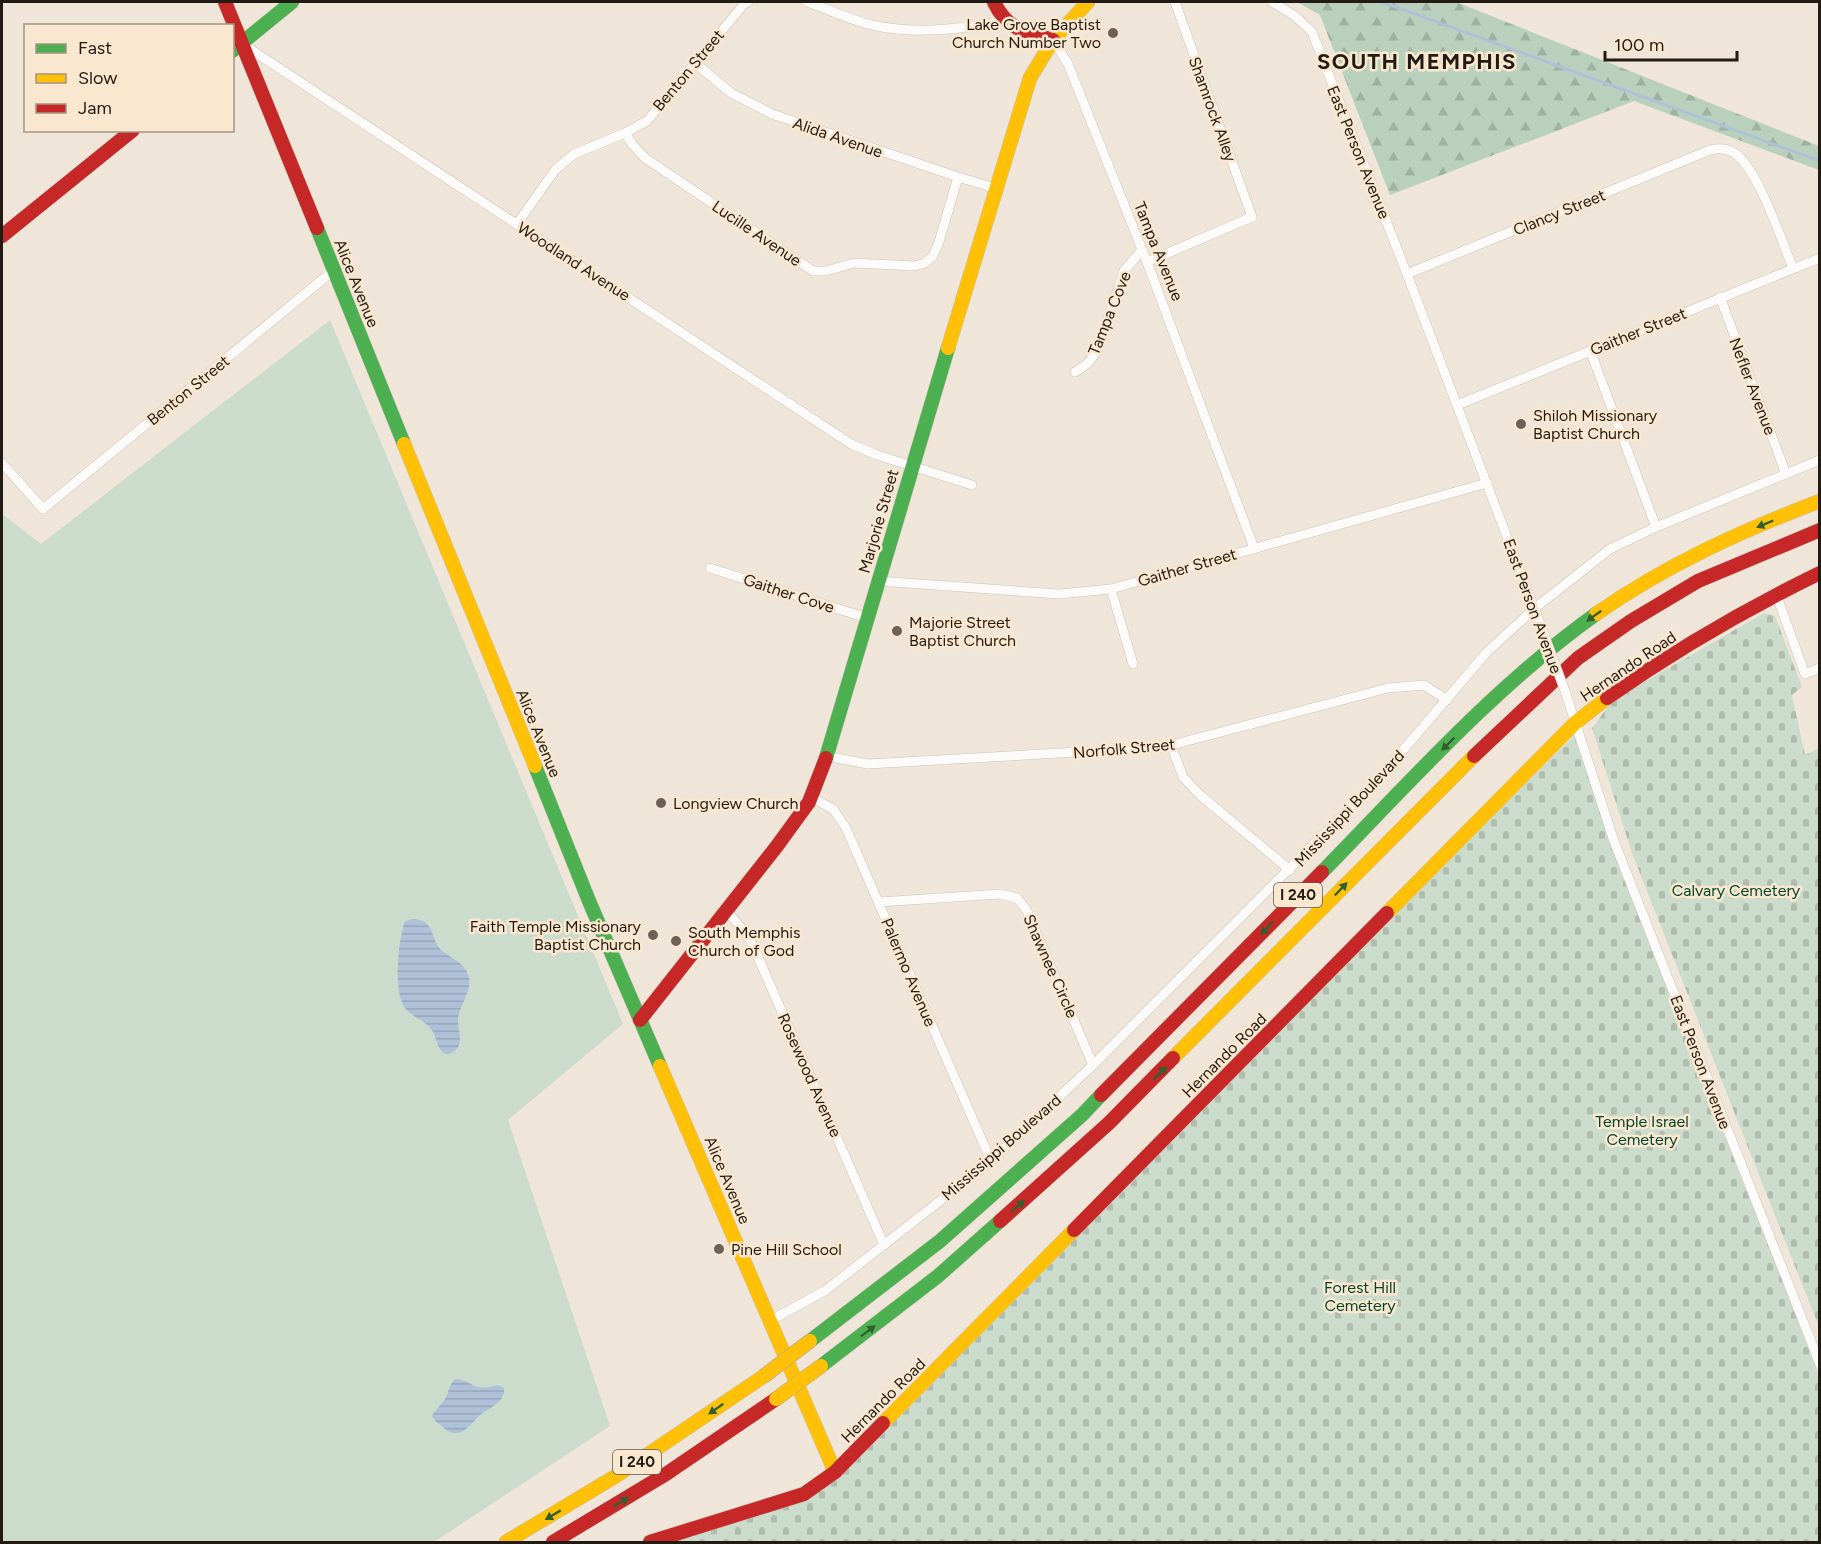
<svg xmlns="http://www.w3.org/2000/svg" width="1821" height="1544" font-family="Figtree,sans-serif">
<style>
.grass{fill:#ccdccc}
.forest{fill:url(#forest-firs)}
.cemetery{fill:url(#cemetery-stones)}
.water{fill:url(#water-rules)}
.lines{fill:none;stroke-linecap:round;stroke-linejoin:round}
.stream{stroke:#afc1d8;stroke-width:3}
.street-casing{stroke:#cbc3b9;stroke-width:10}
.fast-casing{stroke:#cbc3b9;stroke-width:15}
.slow-casing{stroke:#cbc3b9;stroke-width:15}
.jam-casing{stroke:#cbc3b9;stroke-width:15}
.street{stroke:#fdfbf9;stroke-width:9}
.fast{stroke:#4caf50;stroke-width:14}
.slow{stroke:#ffc107;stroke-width:14}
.jam{stroke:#c62828;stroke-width:14}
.street-bridge-casing{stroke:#cbc3b9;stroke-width:10;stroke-linecap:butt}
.slow-bridge-casing{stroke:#aa9e9e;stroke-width:15;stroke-linecap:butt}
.street-bridge{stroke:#fdfbf9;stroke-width:9}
.slow-bridge{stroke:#ffc107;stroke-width:14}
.oneway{fill:#355e2e}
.poi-dot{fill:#6a6258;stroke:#f9e7cf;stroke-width:2}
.labels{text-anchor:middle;stroke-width:5;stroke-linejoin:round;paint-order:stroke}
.shield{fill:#f9e7cf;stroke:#62584b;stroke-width:1.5}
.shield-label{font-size:15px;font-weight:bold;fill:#221b13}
.poi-label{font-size:16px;fill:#221b13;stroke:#f9e7cf;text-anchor:start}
.street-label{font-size:16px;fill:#221b13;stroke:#f9e7cf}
.park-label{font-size:16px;fill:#01452e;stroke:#f9e7cf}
.district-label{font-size:22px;font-weight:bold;letter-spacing:1.5px;fill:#221b13;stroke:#f9e7cf}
</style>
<defs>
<pattern id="forest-firs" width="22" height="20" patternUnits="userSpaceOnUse" patternTransform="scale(1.5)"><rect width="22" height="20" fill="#b9d0bd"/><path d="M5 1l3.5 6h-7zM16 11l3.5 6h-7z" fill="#9fb2a2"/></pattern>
<pattern id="cemetery-stones" width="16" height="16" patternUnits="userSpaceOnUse" patternTransform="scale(1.5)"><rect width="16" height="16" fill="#ccdccc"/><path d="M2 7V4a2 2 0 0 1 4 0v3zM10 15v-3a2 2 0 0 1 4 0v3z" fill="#afbcae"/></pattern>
<pattern id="water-rules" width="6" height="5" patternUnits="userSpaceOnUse" patternTransform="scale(1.5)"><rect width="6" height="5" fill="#afc1d8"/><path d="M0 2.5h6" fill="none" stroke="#96a5b8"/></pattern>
</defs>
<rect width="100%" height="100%" fill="#efe6d9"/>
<polygon class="grass" points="330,320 623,1024 508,1120 610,1426 434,1542 2,1542 2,514 41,544"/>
<polygon class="forest" points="1297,2 1456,2 1819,146 1819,170 1634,101 1390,195 1320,15"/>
<g class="cemetery">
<polygon points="1764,613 1775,616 1802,687 1792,695 1805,755 1819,748 1819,1327 1632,853 1592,728 1613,700"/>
<polygon points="1574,736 1819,1376 1819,1542 663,1542 821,1490 1454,853"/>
</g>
<g class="water">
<path d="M 414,919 C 419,920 424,921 427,924 C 434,931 433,941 440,949 C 451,959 466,962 469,978 C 472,990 460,1005 458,1018 C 457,1027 464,1042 456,1050 C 453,1054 447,1054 443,1053 C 436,1046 437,1037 431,1029 C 424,1020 412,1017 405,1008 C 393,993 398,939 405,921 Z"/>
<path d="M 455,1379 C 474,1380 471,1393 498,1385 L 504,1388 C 505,1403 490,1407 480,1415 C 470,1424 461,1441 445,1429 C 440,1424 435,1422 432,1416 C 435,1409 441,1406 445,1399 C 449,1392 449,1385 455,1379 Z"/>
</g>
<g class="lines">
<polyline class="stream" points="1382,2 1820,161"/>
<defs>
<g id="street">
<path d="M 807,2 C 828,9 850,20 872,25 C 915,35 961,29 1005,21"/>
<polyline points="1272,2 1295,16 1312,32 1407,274 1542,629"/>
<polyline points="1053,40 1068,64 1147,262 1254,548"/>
<polyline points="244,45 851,444 877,455 972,485"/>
<polyline points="694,62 731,93 772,114 958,177 995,188"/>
<polyline points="625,133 632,144 645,158 813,271 826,271 854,263 914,266 925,263 933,256 939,242 958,177"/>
<polyline points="517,224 555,170 574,154 625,133 647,121 744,4 748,2"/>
<polyline points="1147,262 1252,217 1175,2"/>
<path d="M 1407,274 L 1710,150 C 1718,148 1726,148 1733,152 C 1758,167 1781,240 1793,268"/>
<polyline points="1720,297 1786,474"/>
<polyline points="1590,350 1656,527"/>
<polyline points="1075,372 1087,364 1096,353 1124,271 1141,251"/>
<polyline points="1457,405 1820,258"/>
<polyline points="2,463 43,509 334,270"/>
<polyline points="710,568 867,618"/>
<polyline points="878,581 1059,594 1111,589 1487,483"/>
<polyline points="1111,589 1133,664"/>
<polyline points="1776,594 1805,674 1820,668"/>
<polyline points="1565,691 1614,841 1820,1364"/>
<polyline points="1171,745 1183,777 1200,795 1290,870"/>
<polyline points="826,756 868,764 1164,747 1388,688 1424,685 1447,700"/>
<polyline points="811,797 833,809 846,828 991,1161"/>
<polyline points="879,902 1000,894 1017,898 1027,911 1093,1065"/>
<polyline points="727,911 750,939 884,1245"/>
<polyline points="770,1321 826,1290 991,1161 1093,1065 1374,784 1487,652 1535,608 1610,549 1656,527 1820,460"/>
</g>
<g id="fast">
<polyline points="232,51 292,2"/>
<polyline points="317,228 404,444"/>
<polyline points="826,758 948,348"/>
<polyline points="535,766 589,901 660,1066"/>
<path d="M 1322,872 C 1409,783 1494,687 1596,614"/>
<polyline points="810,1341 940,1241 1082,1115 1101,1095"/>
<polyline points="821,1366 938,1276 1000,1221"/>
</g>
<g id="slow">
<polyline points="948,348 1030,78 1053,40 1088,2"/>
<polyline points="404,444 535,766"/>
<path d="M 1596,614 C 1666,565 1741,531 1820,501"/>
<polyline points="1387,913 1575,723 1607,698"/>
<polyline points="1173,1058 1474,756"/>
<polyline points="660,1066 835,1472"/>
<polyline points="883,1423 1074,1230"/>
<polyline points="506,1542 616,1476 764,1376"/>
</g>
<g id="jam">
<polyline points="225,2 317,228"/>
<path d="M 994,2 C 1007,30 1026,32 1053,40"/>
<polyline points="2,236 133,130"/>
<path d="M 1607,698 C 1674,651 1746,609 1820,573"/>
<polyline points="1474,756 1578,658 1631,621 1698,581 1820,530"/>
<polyline points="640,1020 777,846 809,802 826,758"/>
<polyline points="1101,1095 1322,872"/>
<polyline points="1000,1221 1109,1123 1173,1058"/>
<polyline points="1074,1230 1387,913"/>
<polyline points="553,1542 666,1474 776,1399"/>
<polyline points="650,1542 804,1494 835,1472 883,1423"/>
</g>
</defs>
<use href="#street" class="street-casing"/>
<use href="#fast" class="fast-casing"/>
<use href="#slow" class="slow-casing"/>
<use href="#jam" class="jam-casing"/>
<use href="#street" class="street"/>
<use href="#fast" class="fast"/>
<use href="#slow" class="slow"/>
<use href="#jam" class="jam"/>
<defs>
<polyline id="street-bridge" points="1542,629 1565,691"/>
<g id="slow-bridge">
<polyline points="764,1376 810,1341"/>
<polyline points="776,1399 821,1366"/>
</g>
</defs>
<use href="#street-bridge" class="street-bridge-casing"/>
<use href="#slow-bridge" class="slow-bridge-casing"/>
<use href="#street-bridge" class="street-bridge"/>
<use href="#slow-bridge" class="slow-bridge"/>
</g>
<defs><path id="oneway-solid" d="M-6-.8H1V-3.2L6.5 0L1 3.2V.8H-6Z" transform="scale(1.5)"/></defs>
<g class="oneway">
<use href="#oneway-solid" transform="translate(1765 524) rotate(157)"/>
<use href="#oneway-solid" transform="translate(1594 616) rotate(144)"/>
<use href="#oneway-solid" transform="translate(1448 744) rotate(135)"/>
<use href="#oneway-solid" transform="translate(1341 889) rotate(-46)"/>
<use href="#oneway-solid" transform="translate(1267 928) rotate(134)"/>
<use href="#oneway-solid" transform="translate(1160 1073) rotate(-45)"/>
<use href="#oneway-solid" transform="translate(1018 1206) rotate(-42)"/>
<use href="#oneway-solid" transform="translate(868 1331) rotate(-37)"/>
<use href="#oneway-solid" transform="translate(716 1409) rotate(145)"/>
<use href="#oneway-solid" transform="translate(621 1502) rotate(-32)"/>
<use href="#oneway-solid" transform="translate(553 1515) rotate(149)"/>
</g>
<g class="poi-dot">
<circle cx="1113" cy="33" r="6"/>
<circle cx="1521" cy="424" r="6"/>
<circle cx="897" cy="631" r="6"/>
<circle cx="661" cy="803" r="6"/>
<circle cx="653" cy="935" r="6"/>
<circle cx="676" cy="941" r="6"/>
<circle cx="719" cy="1249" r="6"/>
</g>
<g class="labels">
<g class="shield">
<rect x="1274" y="883" width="48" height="24" rx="4.5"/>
<rect x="613" y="1450" width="48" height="24" rx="4.5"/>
</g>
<g class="shield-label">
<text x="1298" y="900">I 240</text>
<text x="637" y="1467">I 240</text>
</g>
<g class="poi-label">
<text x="1101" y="30" text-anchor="end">Lake Grove Baptist<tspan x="1101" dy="18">Church Number Two</tspan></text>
<text x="1533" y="421">Shiloh Missionary<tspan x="1533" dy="18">Baptist Church</tspan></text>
<text x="909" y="628">Majorie Street<tspan x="909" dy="18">Baptist Church</tspan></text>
<text x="673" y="809">Longview Church</text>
<text x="641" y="932" text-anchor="end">Faith Temple Missionary<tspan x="641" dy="18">Baptist Church</tspan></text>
<text x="688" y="938">South Memphis<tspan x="688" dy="18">Church of God</tspan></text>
<text x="731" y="1255">Pine Hill School</text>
</g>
<g class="street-label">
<text transform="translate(688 70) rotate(-50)" y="6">Benton Street</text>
<text transform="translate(1213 109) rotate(70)" y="6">Shamrock Alley</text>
<text transform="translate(838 137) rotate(19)" y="6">Alida Avenue</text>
<text transform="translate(1359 152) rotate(68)" y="6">East Person Avenue</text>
<text transform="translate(1559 212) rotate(-22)" y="6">Clancy Street</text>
<text transform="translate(757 233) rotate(34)" y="6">Lucille Avenue</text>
<text transform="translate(1159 251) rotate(68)" y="6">Tampa Avenue</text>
<text transform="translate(574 261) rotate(33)" y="6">Woodland Avenue</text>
<text transform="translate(357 283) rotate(68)" y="6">Alice Avenue</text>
<text transform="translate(1109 313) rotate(-68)" y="6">Tampa Cove</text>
<text transform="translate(1638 331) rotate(-22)" y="6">Gaither Street</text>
<text transform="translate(1753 386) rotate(69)" y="6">Nefler Avenue</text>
<text transform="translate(188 390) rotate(-39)" y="6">Benton Street</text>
<text transform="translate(878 521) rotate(-74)" y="6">Marjorie Street</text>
<text transform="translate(1187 567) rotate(-16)" y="6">Gaither Street</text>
<text transform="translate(789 593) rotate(18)" y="6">Gaither Cove</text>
<text transform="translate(1533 606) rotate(70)" y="6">East Person Avenue</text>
<text transform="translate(1628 666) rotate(-34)" y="6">Hernando Road</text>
<text transform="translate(539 733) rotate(68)" y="6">Alice Avenue</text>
<text transform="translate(1124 748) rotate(-5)" y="6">Norfolk Street</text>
<text transform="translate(1349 808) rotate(-47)" y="6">Mississippi Boulevard</text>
<text transform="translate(1051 966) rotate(66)" y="6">Shawnee Circle</text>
<text transform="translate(909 972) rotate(67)" y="6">Palermo Avenue</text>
<text transform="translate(1224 1055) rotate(-45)" y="6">Hernando Road</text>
<text transform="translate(1701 1062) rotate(69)" y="6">East Person Avenue</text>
<text transform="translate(810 1075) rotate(66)" y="6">Rosewood Avenue</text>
<text transform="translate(1001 1147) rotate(-41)" y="6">Mississippi Boulevard</text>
<text transform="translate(728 1180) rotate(67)" y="6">Alice Avenue</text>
<text transform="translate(883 1400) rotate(-45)" y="6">Hernando Road</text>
</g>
<g class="park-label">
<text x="1736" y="896">Calvary Cemetery</text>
<text x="1642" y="1127">Temple Israel<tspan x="1642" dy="18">Cemetery</tspan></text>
<text x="1360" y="1293">Forest Hill<tspan x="1360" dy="18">Cemetery</tspan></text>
</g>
<g class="district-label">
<text x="1417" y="69">SOUTH MEMPHIS</text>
</g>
</g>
<rect width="1821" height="1544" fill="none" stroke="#221b13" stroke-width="6"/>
<rect x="24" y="24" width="210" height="108" fill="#f9e7cf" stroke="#a39584" stroke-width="1.5"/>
<rect x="36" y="44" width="30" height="9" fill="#4caf50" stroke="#a39584" stroke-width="1.5"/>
<text x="78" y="54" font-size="18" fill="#221b13">Fast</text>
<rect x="36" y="74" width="30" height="9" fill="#ffc107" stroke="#a39584" stroke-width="1.5"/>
<text x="78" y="84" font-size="18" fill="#221b13">Slow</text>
<rect x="36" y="104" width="30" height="9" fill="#c62828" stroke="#a39584" stroke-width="1.5"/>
<text x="78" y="114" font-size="18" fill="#221b13">Jam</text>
<path d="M1605 51v9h132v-9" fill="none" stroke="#221b13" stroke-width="3"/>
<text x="1614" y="51" font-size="18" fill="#221b13" stroke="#f9e7cf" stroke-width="4.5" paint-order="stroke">100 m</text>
</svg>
